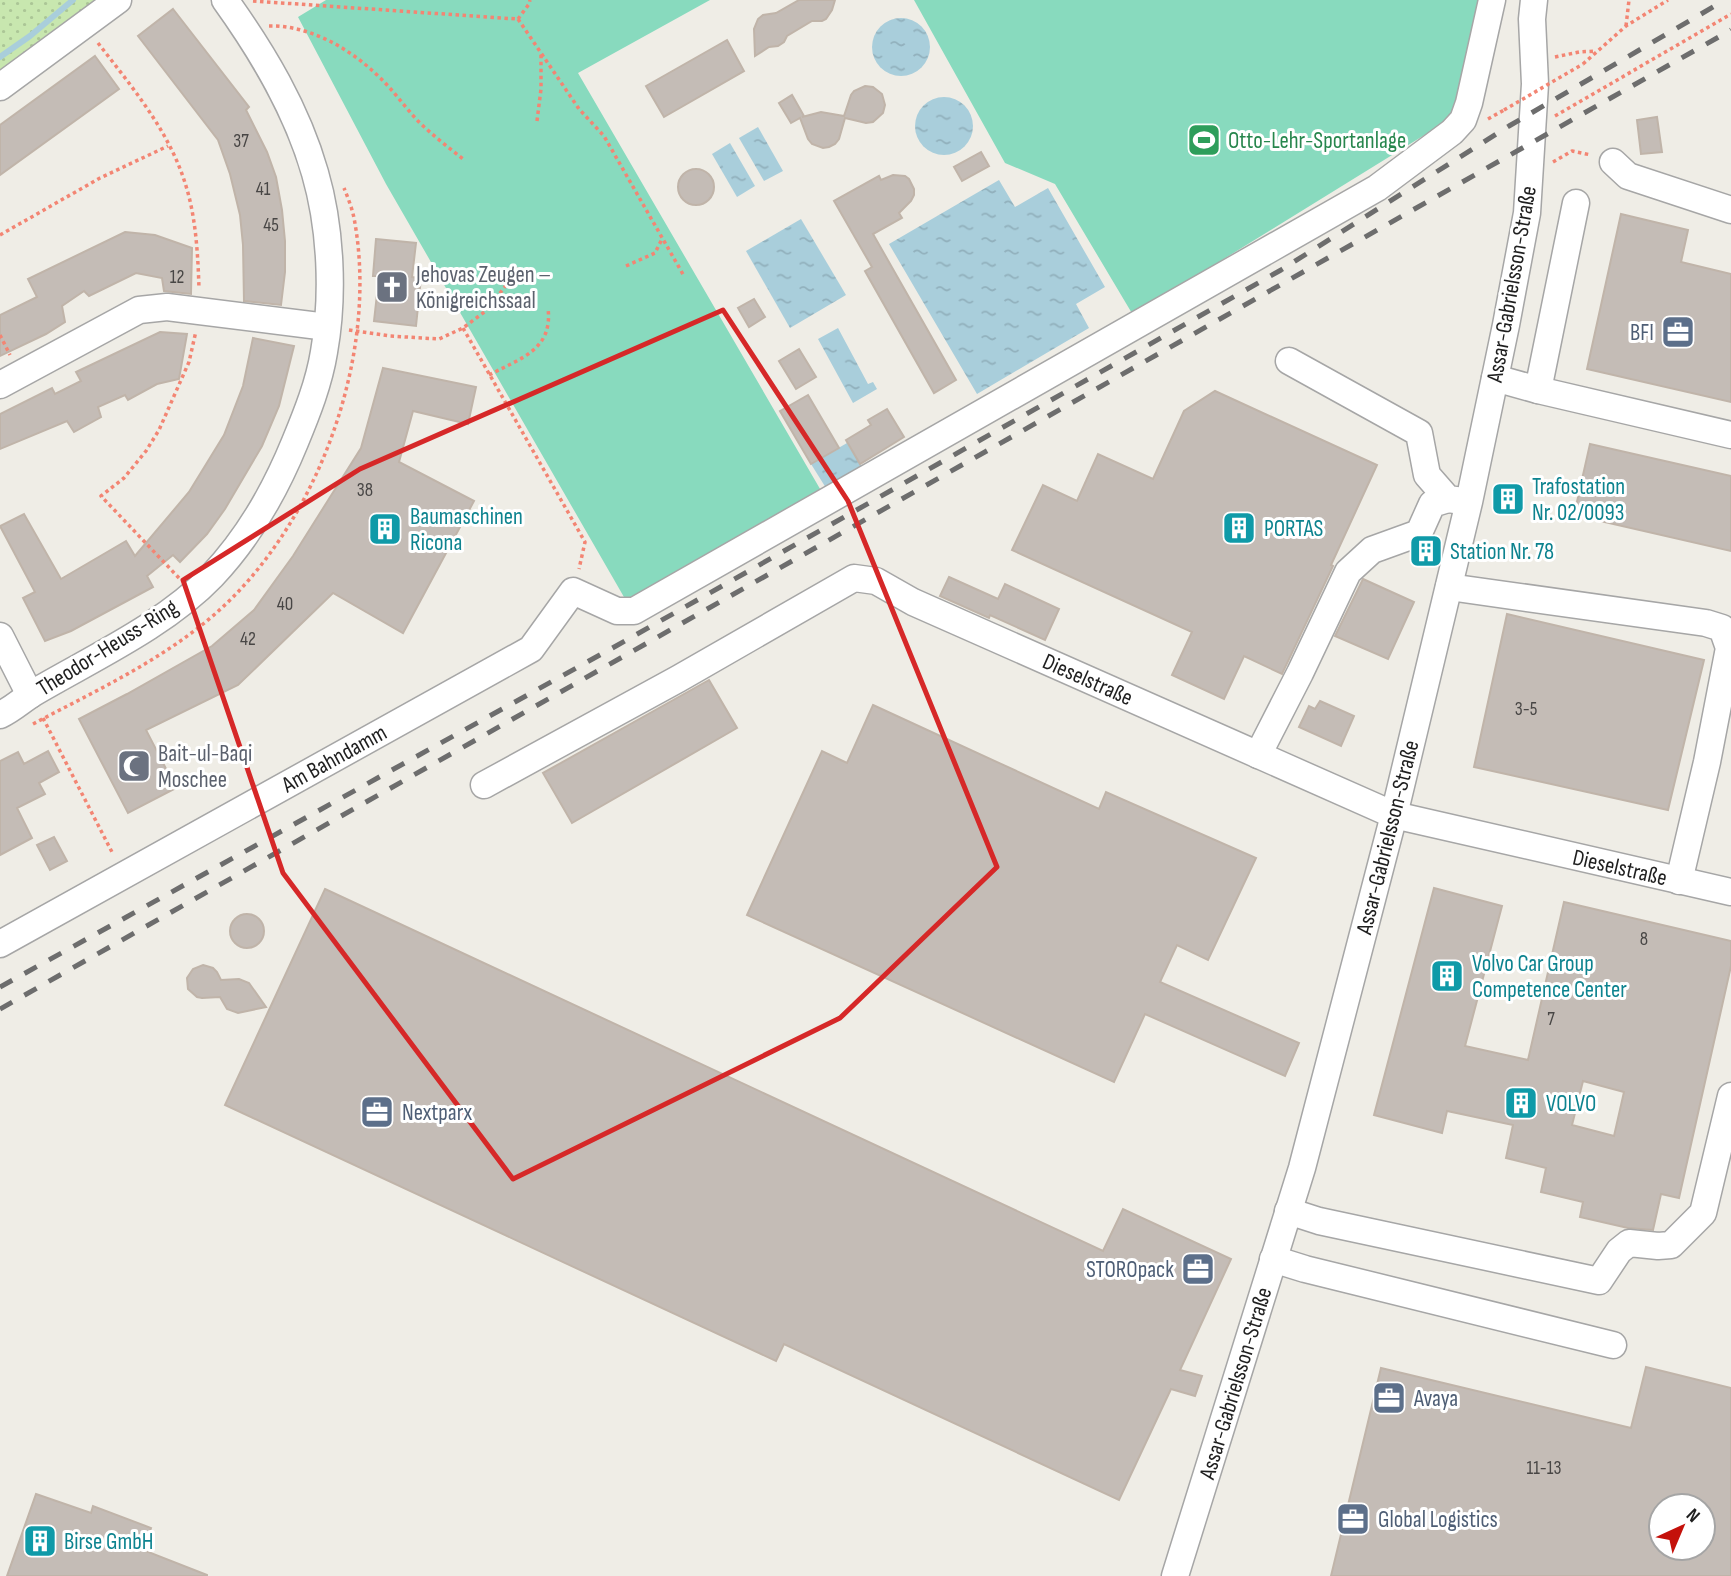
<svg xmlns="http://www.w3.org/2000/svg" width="1731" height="1576" font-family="'Sofia Sans Condensed',sans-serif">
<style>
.grass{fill:url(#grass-dots)}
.pitch{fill:#88dabe}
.water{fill:url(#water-ripples)}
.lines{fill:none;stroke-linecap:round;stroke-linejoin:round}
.stream{stroke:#a9cedb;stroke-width:6}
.building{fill:#c4bcb6;stroke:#c0b4a9;stroke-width:2;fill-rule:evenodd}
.minor-casing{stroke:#a6a6a6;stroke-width:29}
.path{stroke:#f38573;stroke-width:3.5;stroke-dasharray:3.5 3.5;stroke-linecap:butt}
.minor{stroke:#fff;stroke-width:26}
.rail{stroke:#6d6d6d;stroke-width:5;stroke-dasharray:14 14;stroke-linecap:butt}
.path-bridge{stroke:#f38573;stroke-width:3.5;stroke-dasharray:3.5 3.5;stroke-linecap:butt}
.marked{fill:none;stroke:#d62828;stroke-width:5;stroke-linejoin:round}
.labels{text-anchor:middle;stroke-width:6;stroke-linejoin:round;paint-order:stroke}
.number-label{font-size:19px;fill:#484645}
.leisure-label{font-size:23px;fill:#27864d;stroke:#fff;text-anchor:start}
.worship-label{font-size:23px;fill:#5b616d;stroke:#fff;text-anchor:start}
.street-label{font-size:23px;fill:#1f1f1f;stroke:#fff}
.service-label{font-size:23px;fill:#4e5e75;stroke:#fff;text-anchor:start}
.culture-label{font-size:23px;fill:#0d838f;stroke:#fff;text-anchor:start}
</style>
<defs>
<pattern id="grass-dots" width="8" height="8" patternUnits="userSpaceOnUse" patternTransform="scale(1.75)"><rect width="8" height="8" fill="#c8e7af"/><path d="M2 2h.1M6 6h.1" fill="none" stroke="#abc696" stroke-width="1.8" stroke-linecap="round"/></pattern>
<pattern id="water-ripples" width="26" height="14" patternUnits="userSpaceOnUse" patternTransform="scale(1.75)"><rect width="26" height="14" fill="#a9cedb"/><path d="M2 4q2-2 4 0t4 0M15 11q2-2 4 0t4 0" fill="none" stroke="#91b0bc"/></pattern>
</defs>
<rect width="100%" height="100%" fill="#efede6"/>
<polygon class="grass" points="0,0 100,0 0,73"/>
<g class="pitch">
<polygon points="326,0 710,0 578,73 823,494 628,604 386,184 298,17"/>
<polygon points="914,0 1478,0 1452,118 1133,315 1055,184 1005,163"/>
</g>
<g class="water">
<circle cx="901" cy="47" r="29"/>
<circle cx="944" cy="126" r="29"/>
<polygon points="758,127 783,171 764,181 739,138"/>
<polygon points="730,143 755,186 737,197 712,154"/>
<polygon points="999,180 1015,207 1048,188 1105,287 1076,304 1089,328 977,394 889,244"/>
<polygon points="801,219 846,295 790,328 746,251"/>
<polygon points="838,328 868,384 873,382 877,389 853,403 818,339"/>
<polygon points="847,443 862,467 826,488 811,464"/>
</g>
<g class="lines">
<polyline class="stream" points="0,57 30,36 73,0"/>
</g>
<g class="building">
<polygon points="799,0 835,0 832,10 826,19 822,21 812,21 787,36 784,42 778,46 769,47 755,56 754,29 758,19 763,15 776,13"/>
<polygon points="173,9 249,107 246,110 267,152 276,177 282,210 285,241 285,272 281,305 244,301 243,245 240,215 230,174 218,140 138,36"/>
<polygon points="727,40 744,71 664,117 646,86"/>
<polygon points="95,56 119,89 0,175 0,125"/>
<polygon points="865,86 873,87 882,94 885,105 883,113 873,122 866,123 845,118 839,139 835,144 829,147 823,148 812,144 808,139 800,118 791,123 779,103 792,95 804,116 802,117 821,112 844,116 851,95 854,91"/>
<polygon points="1657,117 1662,152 1641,154 1637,120"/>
<polygon points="981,152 989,166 962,181 954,167"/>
<circle cx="696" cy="187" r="18"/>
<polygon points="893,175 905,176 909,179 914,189 914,195 911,201 899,213 902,218 873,234 956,380 934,393 865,271 872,267 834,201 879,176 881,180"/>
<polygon points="1621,214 1688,230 1681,262 1731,274 1731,402 1587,369"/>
<polygon points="125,232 155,235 192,248 191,294 164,291 162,278 136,273 89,296 84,291 62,306 65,322 46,334 0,356 0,315 37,297 28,279"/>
<polygon points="376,239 416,243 412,277 421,278 416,326 374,321 379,276 373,276"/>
<polygon points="754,299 765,317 749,327 738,308"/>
<polygon points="160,332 187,334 179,379 157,384 128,400 125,395 98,407 101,417 74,432 67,421 0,449 0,414 52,388 55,394 81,381 76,372"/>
<polygon points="253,338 294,346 279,406 262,446 225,509 207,534 180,562 173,555 147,576 153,587 71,631 45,641 23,598 35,592 0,526 24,514 61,579 126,541 135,556 189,492 224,435 243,386"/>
<polygon points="799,349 816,377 796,389 779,361"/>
<polygon points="383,368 476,387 468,424 413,411 399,462 474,501 403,633 333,593 238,685 146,730 176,788 128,813 79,719 127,694 212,646 254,610 293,556 361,448"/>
<polygon points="1215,391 1377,465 1331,565 1333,566 1282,674 1244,656 1224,699 1172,675 1192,632 1012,550 1043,485 1077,501 1098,454 1153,479 1184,411"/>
<polygon points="808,395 839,448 811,464 780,411"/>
<polygon points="887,409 904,437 860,464 846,440 871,425 868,420"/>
<polygon points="1590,444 1731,476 1731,551 1574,515"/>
<polygon points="949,577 998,599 1005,584 1059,609 1045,640 990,615 989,618 940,596"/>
<polygon points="1363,579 1414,602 1388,659 1335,636"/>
<polygon points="1507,614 1704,660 1668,810 1474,767"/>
<polygon points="709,680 737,728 572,823 543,773"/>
<polygon points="1320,701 1354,716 1341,746 1299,727 1309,706 1315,709"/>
<polygon points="873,705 1099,809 1106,792 1256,858 1208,960 1177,945 1160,982 1299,1043 1285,1076 1145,1014 1114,1082 747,915 822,751 847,763"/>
<polygon points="48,751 59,772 39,783 45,794 17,808 32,838 0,855 0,761 18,752 24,764"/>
<polygon points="54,837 67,861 50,870 37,845"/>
<path d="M 1434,888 L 1502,906 L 1465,1046 L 1528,1060 L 1564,902 L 1731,941 L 1731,966 L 1679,1198 L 1661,1194 L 1653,1230 L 1628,1228 L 1580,1217 L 1583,1202 L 1541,1192 L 1546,1168 L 1506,1158 L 1513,1125 L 1447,1111 L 1442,1133 L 1374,1115 ZM 1583,1081 L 1624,1092 L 1614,1136 L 1572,1125 Z"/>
<polygon points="325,889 1103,1251 1123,1209 1231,1259 1180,1370 1202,1376 1195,1396 1171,1389 1119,1500 784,1344 776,1361 225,1105"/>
<circle cx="247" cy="931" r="17"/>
<polygon points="203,965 213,968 217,972 221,980 239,979 249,983 266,1007 238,1013 227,1009 220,997 202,998 197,997 188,989 187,978 193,969"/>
<path d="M 1646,1367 L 1731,1388 L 1731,1576 L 1331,1576 L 1381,1368 L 1631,1428 ZM 1661,1506 L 1703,1506 L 1703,1548 L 1661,1548 Z"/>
<polygon points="36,1494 91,1513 93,1506 151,1528 143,1550 207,1575 207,1576 7,1576"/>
</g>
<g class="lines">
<defs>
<g id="minor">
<polyline points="0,87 118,0"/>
<polyline points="1613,162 1628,176 1731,210"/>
<polyline points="1289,361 1419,433 1427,475 1448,499 1463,501"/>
<polyline points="1495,378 1538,390 1576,203"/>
<polyline points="0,385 139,310 167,307 327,327"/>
<polyline points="1538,390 1731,435"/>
<polyline points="1449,587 1706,623 1722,628 1729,648 1707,762 1679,881"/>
<polyline points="0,636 30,695"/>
<path d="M 0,715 C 13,709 23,699 35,692 C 93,658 165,625 212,576 C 248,538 275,491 295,442 C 307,413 319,383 324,352 C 334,296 331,228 315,173 C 297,110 263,53 225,0"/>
<polyline points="1258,755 1300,673 1348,572 1372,550 1419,533 1432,504 1448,499"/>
<polyline points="484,785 678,679 854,578 876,581 913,602 1394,815 1731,892"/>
<polyline points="0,944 531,649 573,591 617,611 634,611 1377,188 1452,132 1463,120 1469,103 1492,0"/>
<polyline points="1288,1211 1319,1221 1599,1281 1619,1251 1629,1243 1658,1246 1671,1245 1703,1213 1731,1096"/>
<polyline points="1273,1259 1305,1269 1613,1345"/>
<polyline points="1175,1576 1302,1168 1394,815 1469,502 1506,325 1527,213 1535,84 1532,19 1534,0"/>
</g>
</defs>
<use href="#minor" class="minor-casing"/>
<g class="path">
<polyline points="253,1 517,19"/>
<polyline points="518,19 579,109 604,136 684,276"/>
<polyline points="518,19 529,4 530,0"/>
<path d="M 269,26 C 308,25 347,47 375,73 C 391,87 403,105 418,121 C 432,135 448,147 463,159"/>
<polyline points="1626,26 1629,0"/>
<path d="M 98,43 C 132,87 170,132 186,186 C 196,218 198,256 199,289"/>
<polyline points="1555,57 1579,52 1596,51"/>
<polyline points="1583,64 1626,26 1668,0"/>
<polyline points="1555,116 1731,14"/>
<polyline points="1488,119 1504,110"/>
<polyline points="537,121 541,89 541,54"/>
<polyline points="1553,162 1572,151 1591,155"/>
<polyline points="0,235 100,178 168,146"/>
<polyline points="626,266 655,253 662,239"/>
<polyline points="463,328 585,542 579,569"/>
<polyline points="349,330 390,336 439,339 463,328 487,310 520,267"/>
<polyline points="0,335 10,355"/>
<path d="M 489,375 C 521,358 553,350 548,308"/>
<polyline points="179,578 101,496 124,478 146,451 159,430 189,362 196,331"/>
<polyline points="43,718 113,854"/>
<path d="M 33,724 C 95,691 161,661 215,614 C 318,524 380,354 354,218 C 352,208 348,198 344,188"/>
</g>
<use href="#minor" class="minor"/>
<g class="rail">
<polyline points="0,987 616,646 1281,270 1509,126 1725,0"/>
<polyline points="0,1009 1731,30"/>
</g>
<polyline class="path-bridge" points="1504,110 1583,64"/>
</g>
<path class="marked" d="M 723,310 L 848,501 L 997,867 L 840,1018 L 513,1179 L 283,873 L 183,580 L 360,469 Z"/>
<defs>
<symbol id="stadium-square" viewBox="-11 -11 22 22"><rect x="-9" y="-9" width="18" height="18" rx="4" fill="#2e9e5b" stroke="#fff"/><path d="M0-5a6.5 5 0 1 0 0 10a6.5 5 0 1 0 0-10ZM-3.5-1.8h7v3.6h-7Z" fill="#fff"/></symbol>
<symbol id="church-square" viewBox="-11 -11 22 22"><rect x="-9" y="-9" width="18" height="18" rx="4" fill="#6b7280" stroke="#fff"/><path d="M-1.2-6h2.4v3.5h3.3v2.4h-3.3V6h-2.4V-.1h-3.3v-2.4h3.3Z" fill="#fff"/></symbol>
<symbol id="office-square" viewBox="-11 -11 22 22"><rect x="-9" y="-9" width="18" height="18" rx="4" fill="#5c6f8a" stroke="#fff"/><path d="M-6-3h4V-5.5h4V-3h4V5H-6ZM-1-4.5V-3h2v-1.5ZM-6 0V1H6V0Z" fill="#fff"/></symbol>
<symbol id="building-square" viewBox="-11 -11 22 22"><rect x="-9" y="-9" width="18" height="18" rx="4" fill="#0f9aa8" stroke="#fff"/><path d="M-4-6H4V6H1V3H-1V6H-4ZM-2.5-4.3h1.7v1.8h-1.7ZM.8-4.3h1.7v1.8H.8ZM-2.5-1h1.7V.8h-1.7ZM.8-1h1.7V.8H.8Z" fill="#fff"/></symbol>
<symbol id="mosque-square" viewBox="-11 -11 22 22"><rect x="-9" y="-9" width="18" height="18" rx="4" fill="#6b7280" stroke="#fff"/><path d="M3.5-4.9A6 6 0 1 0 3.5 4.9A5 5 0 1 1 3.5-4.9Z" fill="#fff"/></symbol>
</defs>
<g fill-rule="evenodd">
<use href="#stadium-square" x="1185" y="121" width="38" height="38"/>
<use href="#church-square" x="373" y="268" width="38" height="38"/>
<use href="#office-square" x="1659" y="313" width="38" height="38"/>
<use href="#building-square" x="1489" y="480" width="38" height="38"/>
<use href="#building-square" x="1220" y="509" width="38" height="38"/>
<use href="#building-square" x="366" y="510" width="38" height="38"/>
<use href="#building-square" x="1407" y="532" width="38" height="38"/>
<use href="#mosque-square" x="115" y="747" width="38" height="38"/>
<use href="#building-square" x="1428" y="957" width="38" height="38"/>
<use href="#building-square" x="1502" y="1084" width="38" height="38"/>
<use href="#office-square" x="358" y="1093" width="38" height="38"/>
<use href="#office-square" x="1179" y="1250" width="38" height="38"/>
<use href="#office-square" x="1370" y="1379" width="38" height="38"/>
<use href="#office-square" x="1334" y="1500" width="38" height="38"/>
<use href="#building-square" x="21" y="1522" width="38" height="38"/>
</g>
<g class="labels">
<g class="number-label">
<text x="241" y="147">37</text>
<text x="263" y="195">41</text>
<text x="271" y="231">45</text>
<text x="177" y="283">12</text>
<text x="365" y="496">38</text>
<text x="285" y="610">40</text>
<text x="248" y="645">42</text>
<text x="1526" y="715">3-5</text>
<text x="1644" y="945">8</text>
<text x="1551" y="1025">7</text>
<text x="1544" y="1474">11-13</text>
</g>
<g class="leisure-label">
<text x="1228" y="148">Otto-Lehr-Sportanlage</text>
</g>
<g class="worship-label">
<text x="416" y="282">Jehovas Zeugen –<tspan x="416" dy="26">Königreichssaal</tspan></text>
<text x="158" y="761">Bait-ul-Baqi<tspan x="158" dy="26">Moschee</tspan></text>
</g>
<g class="street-label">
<text transform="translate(1511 284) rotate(-80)" y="8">Assar-Gabrielsson-Straße</text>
<text transform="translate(107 647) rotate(-32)" y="8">Theodor-Heuss-Ring</text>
<text transform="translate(1088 679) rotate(24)" y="8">Dieselstraße</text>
<text transform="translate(334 758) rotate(-29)" y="8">Am Bahndamm</text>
<text transform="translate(1387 837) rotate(-76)" y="8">Assar-Gabrielsson-Straße</text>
<text transform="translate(1620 867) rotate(13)" y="8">Dieselstraße</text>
<text transform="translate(1235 1383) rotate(-73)" y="8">Assar-Gabrielsson-Straße</text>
</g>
<g class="service-label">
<text x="1654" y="340" text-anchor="end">BFI</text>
<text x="402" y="1120">Nextparx</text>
<text x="1174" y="1277" text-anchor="end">STOROpack</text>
<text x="1414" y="1406">Avaya</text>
<text x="1378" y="1527">Global Logistics</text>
</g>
<g class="culture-label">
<text x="1532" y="494">Trafostation<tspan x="1532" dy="26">Nr. 02/0093</tspan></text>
<text x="410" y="524">Baumaschinen<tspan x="410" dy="26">Ricona</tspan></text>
<text x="1264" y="536">PORTAS</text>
<text x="1450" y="559">Station Nr. 78</text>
<text x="1472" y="971">Volvo Car Group<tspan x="1472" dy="26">Competence Center</tspan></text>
<text x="1546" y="1111">VOLVO</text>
<text x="64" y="1549">Birse GmbH</text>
</g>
</g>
<g transform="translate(1682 1527) rotate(44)"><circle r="33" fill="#ffffff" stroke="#a5a5a5" stroke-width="2"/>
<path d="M0-5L12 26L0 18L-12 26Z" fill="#c4110a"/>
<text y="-10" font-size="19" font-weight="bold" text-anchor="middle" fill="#1f1f1f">N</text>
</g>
</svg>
